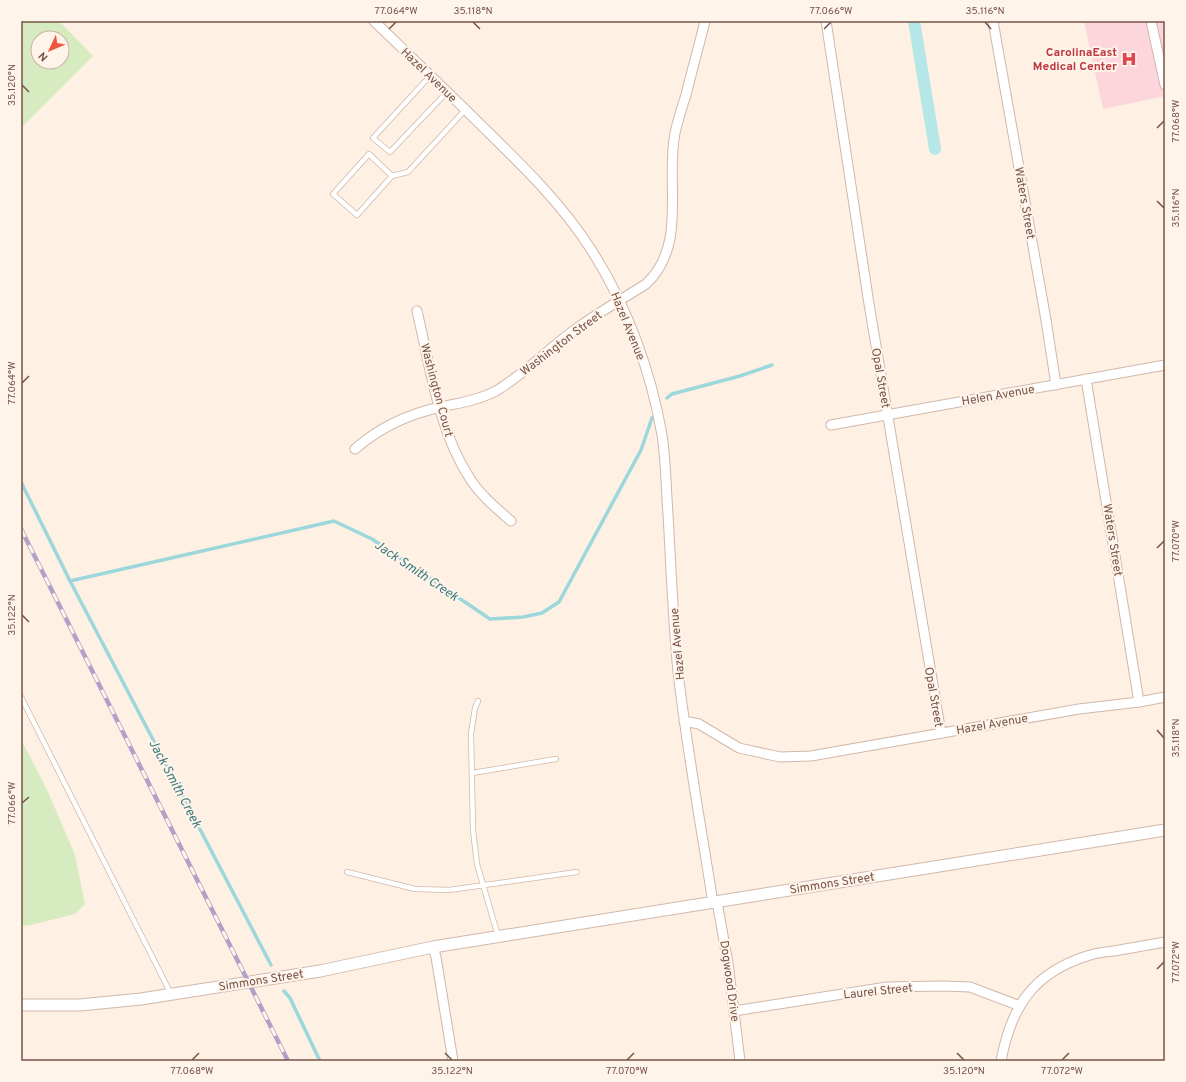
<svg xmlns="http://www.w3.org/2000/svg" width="1186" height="1082" font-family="Overpass,sans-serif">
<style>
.medical{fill:#fcd5dd}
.green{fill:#d6ecc0;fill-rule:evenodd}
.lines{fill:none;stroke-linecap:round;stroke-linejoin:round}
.stream{stroke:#9bd7db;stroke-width:3.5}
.canal{stroke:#b5e6e8;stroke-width:12}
.service-casing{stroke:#d1b8ab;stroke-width:6}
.minor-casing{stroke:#d1b8ab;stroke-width:11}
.tertiary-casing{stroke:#d1b8ab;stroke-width:13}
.service{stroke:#fff;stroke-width:4.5}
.minor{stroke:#fff;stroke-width:9}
.tertiary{stroke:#fff;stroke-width:11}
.rail-casing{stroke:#b1a0c7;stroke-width:4.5}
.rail{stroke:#fff4ea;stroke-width:3;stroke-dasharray:9;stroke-linecap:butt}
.ticks{fill:none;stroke:#775347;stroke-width:1.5}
.labels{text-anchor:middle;stroke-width:4;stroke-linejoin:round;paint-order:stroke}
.health-label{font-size:12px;font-weight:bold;fill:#be3a42;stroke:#fff4ea;text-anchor:end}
.street-label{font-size:12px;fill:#775347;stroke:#fff4ea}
.water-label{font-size:13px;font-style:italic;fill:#3a797d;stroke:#fff4ea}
.neatline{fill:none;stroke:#775347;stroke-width:1.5}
.ticks-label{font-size:10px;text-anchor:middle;fill:#775347}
</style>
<rect width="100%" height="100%" fill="#fef0e2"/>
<polygon class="medical" points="1084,21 1165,21 1165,96 1103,109"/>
<g class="green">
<path d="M 21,21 L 59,21 L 93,56 L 21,128 ZM 38,38 L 62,38 L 62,62 L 38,62 Z"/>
<polygon points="21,739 48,792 75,855 85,904 75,914 27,926 21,925"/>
</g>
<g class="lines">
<g class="stream">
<polyline points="667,398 672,394 740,376 772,365"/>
<polyline points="21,482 70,581 334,521 372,539 490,619 523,617 542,613 559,602 641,450 652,418"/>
<polyline points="70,581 271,965"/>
<polyline points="284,991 290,998 320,1061"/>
</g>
<polyline class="canal" points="914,21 935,149"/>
<defs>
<g id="service">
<polyline points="430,76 373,138 390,152 447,92"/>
<polyline points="392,176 357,215 333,194 369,154 392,176 408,172 465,110"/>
<polyline points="21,697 171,994"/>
<polyline points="478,701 475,708 471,734 473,830 477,864 498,936"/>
<polyline points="472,773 556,759"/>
<polyline points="347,872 415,889 449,890 577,872"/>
</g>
<g id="minor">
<path d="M 374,21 C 411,57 448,92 484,128 C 523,166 563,205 592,251 C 627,306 651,371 662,435 C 666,461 666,488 668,514 C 671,567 673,620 678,672 C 687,750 701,826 713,903"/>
<polyline points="826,21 869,304 941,733"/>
<polyline points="993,21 1046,320 1056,385"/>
<polyline points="1151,21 1165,85"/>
<path d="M 417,311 C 430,366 438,429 469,477 C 479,494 496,508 511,521"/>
<polyline points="1086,379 1139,702"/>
<polyline points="831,425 1165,365"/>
<path d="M 355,449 C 380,427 408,414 441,407 C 459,403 479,400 496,391 C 526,373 551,346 580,326 C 601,311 624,298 646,284 C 688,245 665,183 675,133 C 678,120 682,107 686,95 C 692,70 699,46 705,21"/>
<polyline points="684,721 699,724 739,748 780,757 811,756 1079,709 1139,702 1165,697"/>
<polyline points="717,902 728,963 740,1061"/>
<polyline points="433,947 436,957 453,1061"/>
<polyline points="734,1011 887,987 944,986 970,987 1020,1006"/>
<path d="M 1001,1061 C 1011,1007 1033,973 1087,956 C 1095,953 1105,952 1114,951 C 1131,948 1148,945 1165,942"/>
</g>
<polyline id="tertiary" points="21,1005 80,1005 141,999 320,971 433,947 1165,830"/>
</defs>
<use href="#service" class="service-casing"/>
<use href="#minor" class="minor-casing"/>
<use href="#tertiary" class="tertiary-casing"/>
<use href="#service" class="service"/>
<use href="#minor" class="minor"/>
<use href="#tertiary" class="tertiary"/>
<defs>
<polyline id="rail" points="21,529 288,1061"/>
</defs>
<use href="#rail" class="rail-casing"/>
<use href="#rail" class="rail"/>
</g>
<path class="ticks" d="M 473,22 L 480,29M 985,22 L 991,29M 389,29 L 396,22M 824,29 L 831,22M 22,85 L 29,92M 1157,128 L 1164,121M 1157,201 L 1164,208M 22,383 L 29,376M 1157,548 L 1164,541M 22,615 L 29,622M 1157,730 L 1164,738M 22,803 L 29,797M 1157,969 L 1164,962M 445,1053 L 452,1060M 957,1053 L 964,1060M 192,1060 L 199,1053M 627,1060 L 634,1053M 1062,1060 L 1069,1053"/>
<defs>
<symbol id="hospital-bare" viewBox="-9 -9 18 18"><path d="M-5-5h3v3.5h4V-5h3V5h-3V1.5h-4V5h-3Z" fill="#e0444e" stroke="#fff4ea" stroke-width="2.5" paint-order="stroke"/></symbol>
</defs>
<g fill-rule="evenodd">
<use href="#hospital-bare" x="1118" y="48" width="22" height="22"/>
</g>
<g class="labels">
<g class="health-label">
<text x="1117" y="56">CarolinaEast<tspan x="1117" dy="14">Medical Center</tspan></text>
</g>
<g class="street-label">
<text transform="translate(429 75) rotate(44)" y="4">Hazel Avenue</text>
<text transform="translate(1025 203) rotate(80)" y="4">Waters Street</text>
<text transform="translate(628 326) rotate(68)" y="4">Hazel Avenue</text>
<text transform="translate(561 343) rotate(-37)" y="4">Washington Street</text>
<text transform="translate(881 378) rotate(80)" y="4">Opal Street</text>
<text transform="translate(437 390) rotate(75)" y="4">Washington Court</text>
<text transform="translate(998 395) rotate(-10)" y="4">Helen Avenue</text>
<text transform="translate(1113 540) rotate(81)" y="4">Waters Street</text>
<text transform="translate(677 644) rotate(-95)" y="4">Hazel Avenue</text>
<text transform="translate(934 697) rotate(80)" y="4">Opal Street</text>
<text transform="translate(992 724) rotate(-10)" y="4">Hazel Avenue</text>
<text transform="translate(832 883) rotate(-9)" y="4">Simmons Street</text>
<text transform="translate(261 980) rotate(-9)" y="4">Simmons Street</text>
<text transform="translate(730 981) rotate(82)" y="4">Dogwood Drive</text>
<text transform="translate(878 991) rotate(-6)" y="4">Laurel Street</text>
</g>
<g class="water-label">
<text transform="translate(417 570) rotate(34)" y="5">Jack Smith Creek</text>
<text transform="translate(176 783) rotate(62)" y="5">Jack Smith Creek</text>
</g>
</g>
<rect width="1186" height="1082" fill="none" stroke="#fff4ea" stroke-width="44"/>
<g transform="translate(50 50) rotate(226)"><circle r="19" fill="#fff4ea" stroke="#c9b4a9"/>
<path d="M0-3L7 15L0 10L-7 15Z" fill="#ef5540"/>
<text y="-6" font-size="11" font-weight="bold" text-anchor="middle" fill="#775347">N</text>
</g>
<rect x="22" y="22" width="1142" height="1038" class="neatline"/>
<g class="ticks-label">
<text x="396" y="14">77.064°W</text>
<text x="473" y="14">35.118°N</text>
<text x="831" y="14">77.066°W</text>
<text x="985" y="14">35.116°N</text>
<text transform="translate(11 85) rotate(-90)" y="4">35.120°N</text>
<text transform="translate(1175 121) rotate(-90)" y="4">77.068°W</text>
<text transform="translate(1175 208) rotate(-90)" y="4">35.116°N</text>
<text transform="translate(11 383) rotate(-90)" y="4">77.064°W</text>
<text transform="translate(1175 541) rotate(-90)" y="4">77.070°W</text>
<text transform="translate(11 615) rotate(-90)" y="4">35.122°N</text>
<text transform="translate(1175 738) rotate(-90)" y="4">35.118°N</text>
<text transform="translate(11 803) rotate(-90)" y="4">77.066°W</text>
<text transform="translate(1175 962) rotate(-90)" y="4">77.072°W</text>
<text x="192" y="1074">77.068°W</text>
<text x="452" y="1074">35.122°N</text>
<text x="627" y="1074">77.070°W</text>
<text x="964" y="1074">35.120°N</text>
<text x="1062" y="1074">77.072°W</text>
</g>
</svg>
